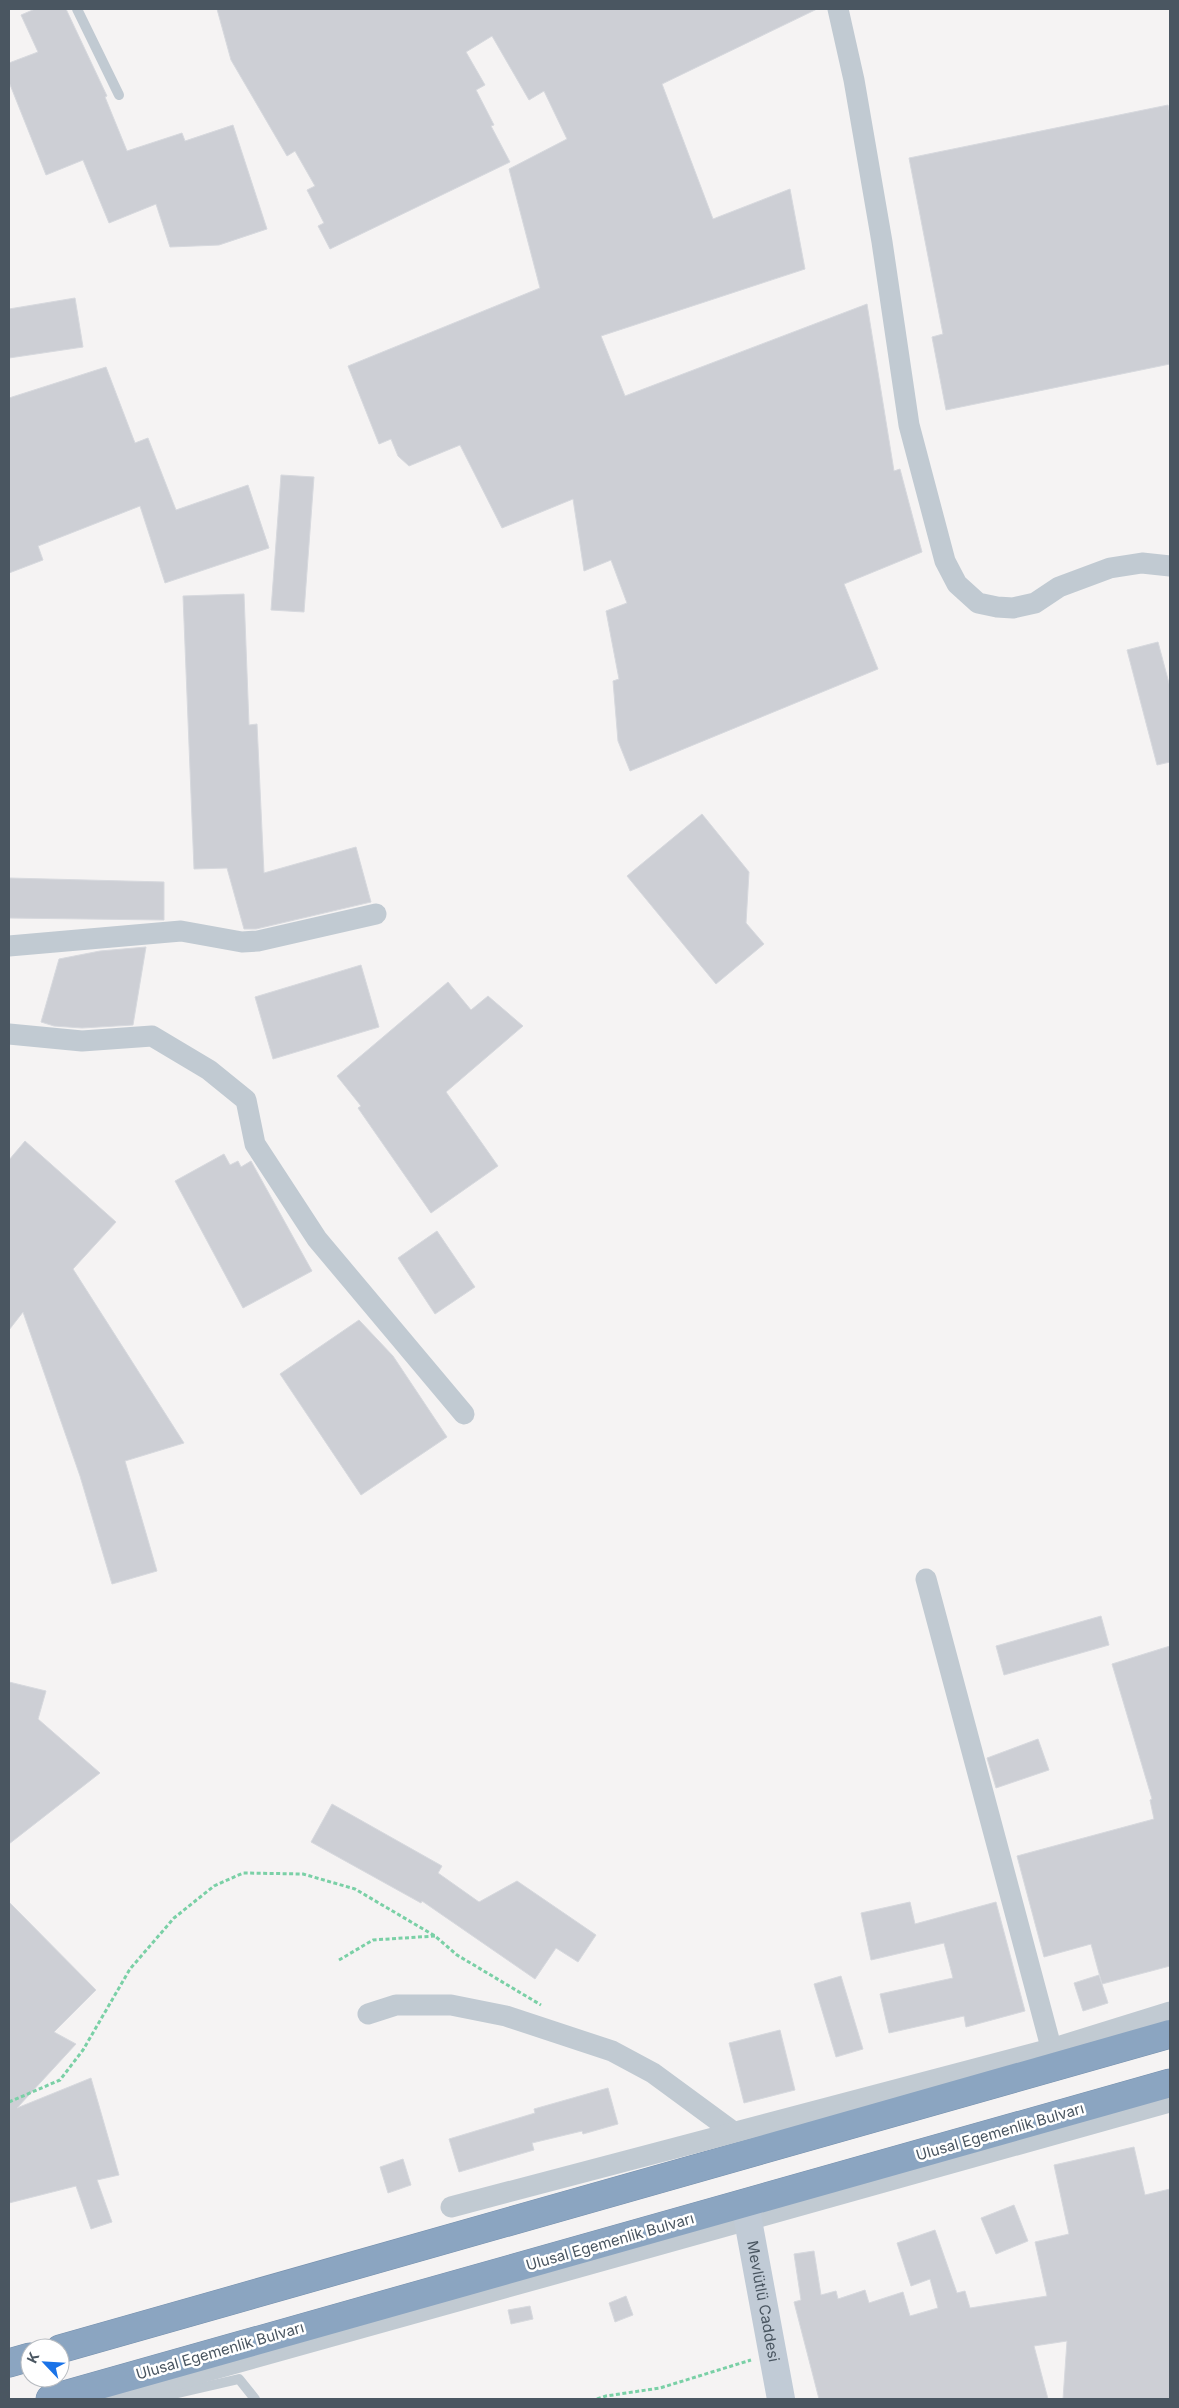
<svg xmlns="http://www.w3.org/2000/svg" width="1179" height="2408" font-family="Inter,sans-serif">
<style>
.building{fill:#cdcfd5;stroke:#d7d9de}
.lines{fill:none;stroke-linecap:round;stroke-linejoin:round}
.highway-casing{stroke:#7690ad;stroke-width:29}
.path{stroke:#7ad0a6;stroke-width:3;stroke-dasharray:4 2.5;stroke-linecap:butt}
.lane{stroke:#c1cad2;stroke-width:10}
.street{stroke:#c1cad2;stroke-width:21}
.secondary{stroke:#c1cbd6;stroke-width:28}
.highway{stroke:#8ba5c1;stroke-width:28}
.labels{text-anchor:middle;stroke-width:5;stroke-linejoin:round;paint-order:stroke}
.street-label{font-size:15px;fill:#4a5661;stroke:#fff}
</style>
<rect width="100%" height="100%" fill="#f5f3f3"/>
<g class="building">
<polygon points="35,9 66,9 107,96 105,97 127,151 182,133 185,141 233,125 267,229 219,245 170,247 156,204 109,223 83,160 46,175 9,82 9,63 38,52 21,15"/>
<polygon points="217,9 817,9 662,84 713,219 790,189 805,269 601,336 625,396 867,304 894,471 900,469 922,552 844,584 878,669 630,771 618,741 613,681 619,679 606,611 627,603 611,560 584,571 573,499 502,528 460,445 409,466 398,456 391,439 379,444 348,366 540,288 509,169 567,139 544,91 529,100 492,36 466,52 485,85 476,90 494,125 491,126 510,162 330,249 318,226 324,223 307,190 315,186 295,151 287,156 231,60"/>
<polygon points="1168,105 1170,115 1170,364 946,410 932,337 943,334 909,158"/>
<polygon points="75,298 83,347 9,358 9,309"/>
<polygon points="106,367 135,443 148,438 176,510 248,485 269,548 165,583 140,506 38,546 43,560 9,573 9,398"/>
<polygon points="281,475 314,477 304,612 271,610"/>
<polygon points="244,594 249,725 257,724 264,873 356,847 371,902 256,929 244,929 227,868 194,869 183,596"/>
<polygon points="1158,642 1170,687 1170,762 1157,765 1127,650"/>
<polygon points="702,814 749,872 746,923 764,944 716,984 627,876"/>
<polygon points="9,878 164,882 164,920 9,918"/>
<polygon points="146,947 133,1025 82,1028 54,1026 41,1022 59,959 100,951"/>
<polygon points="361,965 379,1027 273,1059 255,997"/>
<polygon points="448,982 471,1010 488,996 523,1026 446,1092 498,1166 431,1213 358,1108 361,1106 337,1076"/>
<polygon points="25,1141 116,1222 73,1269 184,1443 125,1461 157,1571 112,1584 80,1476 23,1312 9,1330 9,1160"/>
<polygon points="224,1154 230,1165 238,1161 241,1167 251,1161 312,1271 243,1308 175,1181"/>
<polygon points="437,1231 475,1287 435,1314 398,1258"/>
<polygon points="359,1320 393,1356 447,1437 361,1495 280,1374"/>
<polygon points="1101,1616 1109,1645 1004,1675 996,1646"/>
<polygon points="1170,1646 1170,1966 1102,1984 1091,1944 1044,1957 1017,1856 1154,1819 1150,1800 1152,1799 1112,1664"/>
<polygon points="9,1682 46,1691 38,1719 100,1773 9,1844"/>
<polygon points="1038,1739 1049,1770 996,1788 987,1758"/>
<polygon points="332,1804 442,1866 438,1873 479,1902 517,1881 596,1935 578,1962 556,1948 535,1979 422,1901 421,1903 311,1842"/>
<polygon points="9,1902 96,1990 54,2032 76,2044 17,2108 91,2078 119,2175 97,2180 112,2222 91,2229 76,2186 9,2203"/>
<polygon points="910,1902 915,1924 996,1902 1025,2011 966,2027 964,2016 889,2033 880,1994 953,1978 944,1943 871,1960 861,1913"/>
<polygon points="1099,1975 1108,2003 1083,2011 1074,1983"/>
<polygon points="841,1976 863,2049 836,2057 814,1984"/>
<polygon points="780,2030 795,2090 744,2103 729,2043"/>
<polygon points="608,2088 618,2124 583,2134 582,2131 532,2143 534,2150 459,2172 449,2139 535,2113 534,2109"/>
<polygon points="1134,2147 1145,2195 1170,2189 1170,2399 1063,2399 1067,2341 1034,2346 1048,2399 819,2399 794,2302 801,2300 794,2254 814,2251 821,2295 836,2291 838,2299 865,2290 869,2303 903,2292 910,2316 938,2308 930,2279 911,2286 897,2243 935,2230 957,2293 965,2291 970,2308 1047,2296 1035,2242 1069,2234 1054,2165"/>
<polygon points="403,2159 411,2185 388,2193 380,2167"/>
<polygon points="1014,2205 1028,2241 996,2254 981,2218"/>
<polygon points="626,2296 633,2315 615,2322 609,2303"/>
<polygon points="530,2306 533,2319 511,2324 508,2310"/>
</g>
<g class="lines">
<defs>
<g id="highway">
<polyline points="60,2349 1170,2034"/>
<polyline points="9,2363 30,2357"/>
<polyline points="50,2399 1170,2083"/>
</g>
</defs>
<use href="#highway" class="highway-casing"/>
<g class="path">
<polyline points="339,1960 373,1940 435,1936"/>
<polyline points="9,2102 60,2080 83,2050 130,1969 174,1918 214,1886 243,1873 303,1874 355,1889 435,1936 457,1955 541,2005"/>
<polyline points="597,2399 606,2396 660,2388 751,2360"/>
</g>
<g class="lane">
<polyline points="77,9 119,95"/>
<polyline points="152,2399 239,2379 255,2399"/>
</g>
<g class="street">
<polyline points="838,9 854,80 882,242 909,425 945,561 957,584 978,603 997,607 1013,608 1035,603 1059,587 1110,568 1142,563 1170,566"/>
<polyline points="9,946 181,931 242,942 258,941 376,914"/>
<polyline points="9,1034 82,1041 152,1036 209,1070 246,1100 255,1144 317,1239 464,1414"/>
<polyline points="926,1579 1055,2062"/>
<polyline points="368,2014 396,2005 451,2005 506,2016 612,2051 653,2073 732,2131"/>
<polyline points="451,2207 1051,2049 1170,2012"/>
<polyline points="107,2399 1170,2102"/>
</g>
<path class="secondary" id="s1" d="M 745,2204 L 781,2399"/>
<use href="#highway" class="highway"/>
</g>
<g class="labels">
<g class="street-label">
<text transform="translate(1000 2132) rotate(-16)" y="5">Ulusal Egemenlik Bulvarı</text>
<text transform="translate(610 2242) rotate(-16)" y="5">Ulusal Egemenlik Bulvarı</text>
<text dy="5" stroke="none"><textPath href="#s1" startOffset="99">Mevlütlü Caddesi</textPath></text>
<text transform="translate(220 2351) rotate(-16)" y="5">Ulusal Egemenlik Bulvarı</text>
</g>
</g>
<rect width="1179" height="2408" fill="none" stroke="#4a5661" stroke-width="20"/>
<g transform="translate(45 2363) rotate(295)"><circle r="24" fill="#ffffff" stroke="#b7bbc0"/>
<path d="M0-4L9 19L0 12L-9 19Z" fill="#1a73e8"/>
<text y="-8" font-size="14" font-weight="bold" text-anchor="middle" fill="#4a5661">K</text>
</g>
</svg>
